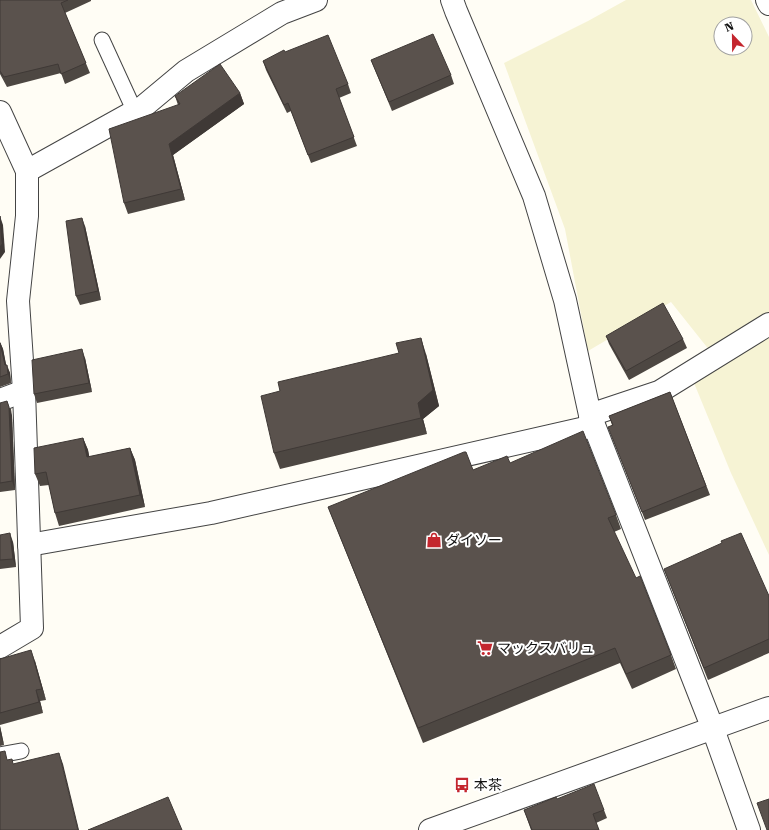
<svg xmlns="http://www.w3.org/2000/svg" width="769" height="830" font-family="'Roboto Serif','Noto Sans JP',serif">
<style>
.farmland{fill:#f6f3d4;fill-rule:evenodd}
.lines{fill:none;stroke-linecap:round;stroke-linejoin:round}
.service-casing{stroke:#444;stroke-width:17}
.minor-casing{stroke:#444;stroke-width:24}
.tertiary-casing{stroke:#444;stroke-width:24}
.service{stroke:#fff;stroke-width:15}
.minor{stroke:#fff;stroke-width:22}
.tertiary{stroke:#fff;stroke-width:22}
.wall{fill:#4d4742}
.shaded-wall{fill:#3f3936}
.building{fill:#5a524d;stroke:#3f3936}
.labels{text-anchor:middle;stroke-width:4;stroke-linejoin:round;paint-order:stroke}
.poi-label{font-size:14px;fill:#111;stroke:#fff;text-anchor:start}
</style>
<rect width="100%" height="100%" fill="#fffdf5"/>
<g class="farmland">
<path d="M 626,0 L 751,0 L 769,37 L 769,314 L 710,351 L 671,302 L 588,351 L 565,229 L 504,63 L 588,21 ZM 721,24 L 745,24 L 745,48 L 721,48 Z"/>
<polygon points="769,336 769,555 731,473 694,383"/>
</g>
<g class="lines">
<defs>
<g id="service">
<polyline points="102,40 135,112"/>
<polyline points="0,755 21,751"/>
</g>
<g id="minor">
<polyline points="452,0 456,11 534,196 565,300 590,415 713,729 749,830"/>
<polyline points="767,0 769,4"/>
<polyline points="0,112 27,171 27,216 18,301 24,391 32,628 0,647"/>
<polyline points="27,171 144,106 186,71 282,13 316,0"/>
<polyline points="0,400 24,391"/>
<polyline points="590,415 659,392 769,324"/>
<polyline points="29,545 211,513 594,426"/>
</g>
<polyline id="tertiary" points="430,830 769,708"/>
</defs>
<use href="#service" class="service-casing"/>
<use href="#minor" class="minor-casing"/>
<use href="#tertiary" class="tertiary-casing"/>
<use href="#service" class="service"/>
<use href="#minor" class="minor"/>
<use href="#tertiary" class="tertiary"/>
</g>
<g class="wall">
<polygon points="0,0 91,0 91,1 65,13 90,73 65,84 61,73 7,87 0,74"/>
<polygon points="285,52 348,84 351,93 339,98 357,146 311,163 291,111 287,113 266,70 263,61"/>
<polygon points="371,60 451,75 454,84 392,111"/>
<polygon points="240,93 244,104 173,155 185,200 128,214 124,203 178,105 175,96"/>
<polygon points="85,226 101,300 80,305 76,296"/>
<polygon points="606,336 683,339 687,348 629,380 609,344"/>
<polygon points="0,342 3,349 6,365 10,373 11,383 0,387"/>
<polygon points="426,354 439,406 423,419 427,434 280,469 274,453 280,391"/>
<polygon points="85,358 92,392 37,403 34,394"/>
<polygon points="670,392 710,495 645,520 612,436 612,425 609,416"/>
<polygon points="0,403 11,409 12,416 15,490 0,492"/>
<polygon points="83,438 88,450 89,457 130,448 135,460 145,507 59,526 55,513 49,485 40,486 35,474"/>
<polygon points="510,463 616,515 621,529 614,532 671,655 676,669 632,689 620,663 423,743 334,522 328,507 473,470"/>
<polygon points="0,535 13,542 16,567 0,569"/>
<polygon points="664,569 769,596 769,653 708,680"/>
<polygon points="0,659 35,661 46,700 40,701 43,713 0,725"/>
<polygon points="0,726 4,745 0,746"/>
<polygon points="557,799 604,810 607,818 596,823 599,830 531,830 524,810"/>
</g>
<g class="shaded-wall">
<polygon points="240,93 244,104 173,155 185,200 181,189 169,144"/>
<polygon points="0,216 3,225 5,252 0,259"/>
<polygon points="82,218 85,226 101,300 98,291"/>
<polygon points="421,338 426,354 439,406 423,419 427,434 421,418 418,403"/>
<polygon points="0,342 3,349 8,374 5,365"/>
<polygon points="82,349 85,358 92,392 89,383"/>
<polygon points="7,365 10,373 11,383 8,374"/>
<polygon points="7,401 12,416 15,490 12,481"/>
<polygon points="83,438 88,450 92,470 87,457"/>
<polygon points="130,448 135,460 145,507 140,495"/>
<polygon points="10,533 13,542 16,567 13,559"/>
<polygon points="31,650 35,661 46,700 42,689"/>
<polygon points="36,690 40,701 43,713 39,702"/>
<polygon points="0,726 4,745 0,734"/>
<polygon points="59,753 63,764 79,830 78,830"/>
</g>
<g class="building">
<polygon points="0,0 68,0 61,3 86,63 61,74 58,64 4,77 0,71"/>
<polygon points="433,34 451,75 389,102 371,60"/>
<polygon points="328,35 348,84 336,89 354,137 308,155 288,103 284,105 263,61 284,50 285,52"/>
<polygon points="220,64 240,93 169,144 181,189 124,203 109,129 180,104 175,96"/>
<polygon points="0,216 2,244 0,247"/>
<polygon points="82,218 98,291 76,296 66,221"/>
<polygon points="663,303 683,339 626,371 606,336"/>
<polygon points="421,338 433,390 418,403 421,418 274,453 261,396 280,391 278,382 399,353 396,343"/>
<polygon points="0,343 5,365 7,365 8,374 0,377"/>
<polygon points="82,349 89,383 34,394 32,360"/>
<polygon points="670,392 706,486 642,512 608,427 613,425 609,416"/>
<polygon points="7,401 9,407 12,481 0,483 0,403"/>
<polygon points="583,431 616,515 608,518 636,578 640,576 671,655 626,674 615,648 418,728 328,507 464,452 466,452 473,470 507,456 510,463"/>
<polygon points="83,438 87,457 130,448 140,495 55,513 46,472 35,474 34,448"/>
<polygon points="10,533 13,559 0,560 0,535"/>
<polygon points="741,533 769,596 769,639 704,668 664,569 722,543 721,541"/>
<polygon points="31,650 42,689 36,690 39,702 0,713 0,659"/>
<polygon points="5,751 7,760 12,759 13,764 59,753 78,830 0,830 0,752"/>
<polygon points="594,784 604,810 593,814 599,830 532,830 524,810 556,797 557,799"/>
<polygon points="168,797 182,830 88,830"/>
<polygon points="769,799 769,830 767,830 757,803"/>
</g>
<defs>
<symbol id="shop-bare" viewBox="-9 -9 18 18"><path d="M-5-2.5h2.3a2.7 3.5 0 0 1 5.4 0H5L5.5 6h-11ZM-1.5-2.5h3a1.5 2.3 0 0 0-3 0Z" fill="#c4262e" stroke="#fff" stroke-width="2.5" paint-order="stroke"/></symbol>
<symbol id="supermarket-bare" viewBox="-9 -9 18 18"><path d="M-6-5.5h2.5l.6 2H6L4.5 2H-2.5L-4.4-4H-6ZM-1.5 3.2a1.3 1.3 0 1 0 .1 0ZM3 3.2a1.3 1.3 0 1 0 .1 0Z" fill="#c4262e" stroke="#fff" stroke-width="2.5" paint-order="stroke"/></symbol>
<symbol id="bus-bare" viewBox="-9 -9 18 18"><path d="M-5-6H5V4H4V6H2V4H-2V6H-4V4H-5ZM-3.5-4V0h7V-4ZM-3.5 1.2v1.5H-2V1.2ZM2 1.2v1.5H3.5V1.2Z" fill="#c4262e" stroke="#fff" stroke-width="2.5" paint-order="stroke"/></symbol>
</defs>
<g fill-rule="evenodd">
<use href="#shop-bare" x="423" y="529" width="22" height="22"/>
<use href="#supermarket-bare" x="474" y="637" width="22" height="22"/>
<use href="#bus-bare" x="451" y="774" width="22" height="22"/>
</g>
<g class="labels">
<g class="poi-label">
<text x="446" y="545">ダイソー</text>
<text x="497" y="653">マックスバリュ</text>
<text x="474" y="790">本茶</text>
</g>
</g>
<g transform="translate(733 36) rotate(338)"><circle r="19" fill="#ffffff" stroke="#a0a0a0"/>
<path d="M0-3L7 15L0 10L-7 15Z" fill="#c4262e"/>
<text y="-6" font-size="11" font-weight="bold" text-anchor="middle" fill="#111111">N</text>
</g>
</svg>
